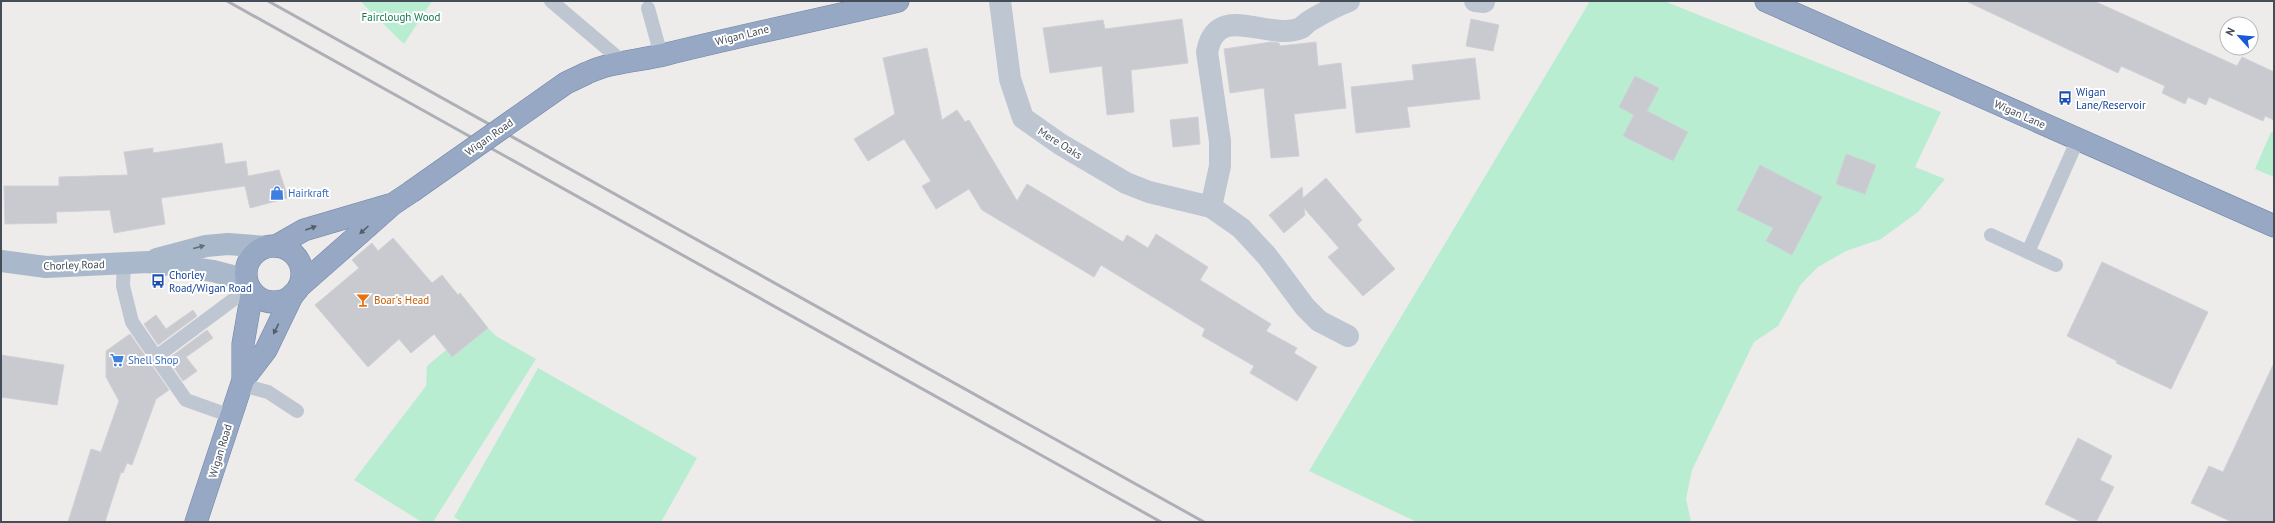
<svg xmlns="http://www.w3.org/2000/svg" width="2275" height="523" font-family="'PT Sans',sans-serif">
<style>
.green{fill:#b8edd2}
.building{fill:#c8cad0;stroke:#cfd1d7}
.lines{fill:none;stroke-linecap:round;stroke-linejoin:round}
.trunk-casing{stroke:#6e83a7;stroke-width:23}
.service{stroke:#bec6d1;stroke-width:14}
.minor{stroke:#bec6d1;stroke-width:22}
.primary{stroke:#aab8cb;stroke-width:22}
.trunk{stroke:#96a8c3;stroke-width:22}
.rail{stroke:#adb0b6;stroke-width:3}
.trunk-bridge-casing{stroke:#6e83a7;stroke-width:23;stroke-linecap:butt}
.trunk-bridge{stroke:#96a8c3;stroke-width:22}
.oneway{fill:#545f6d}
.oneway2{fill:#636d7a}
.labels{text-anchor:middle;stroke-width:4;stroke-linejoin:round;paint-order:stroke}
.park-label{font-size:11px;fill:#167851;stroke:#fff}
.street-label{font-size:11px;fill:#444d58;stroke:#fff}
.transit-label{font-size:11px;fill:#164399;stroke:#fff;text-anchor:start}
.shop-label{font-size:11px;fill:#366cbe;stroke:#fff;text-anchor:start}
.food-label{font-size:11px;fill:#c56008;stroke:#fff;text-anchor:start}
</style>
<rect width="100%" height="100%" fill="#eeebeb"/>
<g class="green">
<polygon points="360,1 432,1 404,44"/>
<polygon points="1590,1 1664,1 1941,112 1915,167 1945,179 1918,212 1881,239 1846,251 1818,267 1801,284 1778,326 1754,342 1692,470 1686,499 1691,522 1417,522 1309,471"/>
<polygon points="2271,132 2274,132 2274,177 2255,169"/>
<polygon points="488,328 496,336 536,359 433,522 422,522 354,480 426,386 427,366 446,350 452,357"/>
<polygon points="538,368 697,458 661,522 462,522 454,517"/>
</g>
<g class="building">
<polygon points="1966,1 2094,1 2237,66 2242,57 2274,72 2274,120 2265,116 2263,121 2209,97 2206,105 2188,97 2185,104 2162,93 2165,86 2121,66 2118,73"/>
<polygon points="1182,19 1188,63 1131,70 1134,112 1107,115 1102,66 1050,73 1043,28 1103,20 1105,29"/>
<polygon points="1471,19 1499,25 1493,51 1466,46"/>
<polygon points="1271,42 1279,43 1280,46 1316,42 1318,66 1341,63 1346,108 1294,114 1299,156 1271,158 1264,88 1230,93 1224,49"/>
<polygon points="927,48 942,120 957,110 965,122 969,120 1017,201 1027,184 1123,242 1127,235 1148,248 1156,234 1208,267 1200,280 1271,324 1266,331 1297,348 1294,353 1317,367 1297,401 1250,373 1254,366 1202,336 1205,329 1101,265 1094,277 982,210 969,189 936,209 922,186 931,181 904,139 868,161 854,139 895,114 883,58"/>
<polygon points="1475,58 1480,99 1407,107 1410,127 1356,133 1351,87 1414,80 1412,65"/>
<polygon points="1635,76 1659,88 1647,111 1688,132 1673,161 1623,136 1634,115 1619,107"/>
<polygon points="1198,117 1200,144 1173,147 1170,120"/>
<polygon points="222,143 225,164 246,161 248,176 279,170 288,198 250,208 245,186 161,198 165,224 114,233 110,210 56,212 57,223 5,224 4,186 59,186 59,177 128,175 124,152 153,148 153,153"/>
<polygon points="1846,154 1876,165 1865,194 1836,184"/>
<polygon points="1760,165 1822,197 1792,255 1766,241 1773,228 1737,210"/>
<polygon points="1326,178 1362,220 1357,225 1395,269 1363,296 1328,257 1339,248 1304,208 1305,215 1284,233 1269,215 1302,187 1303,198"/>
<polygon points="393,238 432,283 442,275 458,295 460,293 488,328 452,357 434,334 411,353 399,339 368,367 315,305 359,268 352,260 372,243 378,251"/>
<polygon points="2102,262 2208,312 2171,389 2116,363 2117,361 2067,336"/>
<polygon points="193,310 197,316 158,345 144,324 156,315 166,329"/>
<polygon points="207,330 213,338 186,357 197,371 183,381 168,359"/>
<polygon points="130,334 169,390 156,399 132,465 127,463 123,473 121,472 105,522 68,522 91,449 101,452 119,401 106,377 106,351"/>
<polygon points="1,355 64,365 57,405 1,397"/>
<polygon points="2274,363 2274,522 2232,522 2191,503 2209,466 2223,472"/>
<polygon points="2078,438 2112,456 2100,480 2114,487 2096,522 2081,522 2045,504"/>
</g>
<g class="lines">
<defs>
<g id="trunk">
<polyline points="1766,1 2274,226"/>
<path d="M 587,73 C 612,61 640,61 667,54 C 744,35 821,19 898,1"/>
<polyline points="276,246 304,230 389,205"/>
<circle cx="274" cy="274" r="28"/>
<polyline points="299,287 393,204 411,192"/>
<polyline points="243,380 266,350 293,294"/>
<polyline points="196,522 243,380 243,344 252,292"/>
</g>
</defs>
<use href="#trunk" class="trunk-casing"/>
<g class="service">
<polyline points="551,1 623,62"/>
<polyline points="648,8 661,55"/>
<polyline points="1991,235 2056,265"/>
<polyline points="2028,252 2078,139"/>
<polyline points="124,263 123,286 132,322 156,357 186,400 231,416"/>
<polyline points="156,357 249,288"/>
<polyline points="242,385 268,392 297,411"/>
</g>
<g class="minor">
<polyline points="1000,1 1010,79 1023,118 1060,144 1126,183 1149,192 1211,207 1241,228 1267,256 1305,307 1319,321 1348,336"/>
<polyline points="1475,1 1484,2"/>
<path d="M 1211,207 L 1220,166 L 1220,141 L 1207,52 C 1217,0 1269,42 1301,28 C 1304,26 1307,22 1311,20 C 1323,13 1336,6 1349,1"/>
</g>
<g class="primary">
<polyline points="157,259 206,246 228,244 267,247"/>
<polyline points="1,261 46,267 148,262 213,271 236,277 247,283"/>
</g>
<use href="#trunk" class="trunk"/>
<g class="rail">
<polyline points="227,1 1161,522"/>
<polyline points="268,1 1204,522"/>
</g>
<defs>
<polyline id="trunk-bridge" points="411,192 566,83 587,73"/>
</defs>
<use href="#trunk-bridge" class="trunk-bridge-casing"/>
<use href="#trunk-bridge" class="trunk-bridge"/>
</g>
<defs><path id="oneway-solid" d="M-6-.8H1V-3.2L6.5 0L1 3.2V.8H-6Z"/></defs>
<g class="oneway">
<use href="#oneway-solid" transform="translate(311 228) rotate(-20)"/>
<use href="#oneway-solid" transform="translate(364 230) rotate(138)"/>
<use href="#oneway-solid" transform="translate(276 329) rotate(116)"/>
</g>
<use class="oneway2" href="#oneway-solid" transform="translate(199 247) rotate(-15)"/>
<defs>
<symbol id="bus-bare" viewBox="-9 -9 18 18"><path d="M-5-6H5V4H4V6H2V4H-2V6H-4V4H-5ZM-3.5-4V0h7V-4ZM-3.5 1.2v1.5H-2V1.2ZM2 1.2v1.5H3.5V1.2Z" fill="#1a4fb4" stroke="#fff" stroke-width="2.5" paint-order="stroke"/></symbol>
<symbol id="shop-bare" viewBox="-9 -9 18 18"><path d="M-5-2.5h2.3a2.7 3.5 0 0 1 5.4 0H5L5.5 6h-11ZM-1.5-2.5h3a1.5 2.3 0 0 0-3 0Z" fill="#3f7fe0" stroke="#fff" stroke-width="2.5" paint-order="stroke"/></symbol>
<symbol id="bar-bare" viewBox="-9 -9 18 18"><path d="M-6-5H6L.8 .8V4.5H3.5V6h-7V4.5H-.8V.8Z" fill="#e8710a" stroke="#fff" stroke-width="2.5" paint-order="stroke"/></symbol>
<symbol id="supermarket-bare" viewBox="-9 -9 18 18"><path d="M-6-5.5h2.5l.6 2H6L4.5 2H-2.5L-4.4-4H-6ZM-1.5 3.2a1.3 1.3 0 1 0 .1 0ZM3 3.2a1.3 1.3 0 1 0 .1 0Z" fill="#3f7fe0" stroke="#fff" stroke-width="2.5" paint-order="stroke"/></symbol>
</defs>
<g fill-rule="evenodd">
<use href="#bus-bare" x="2055" y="88" width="20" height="20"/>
<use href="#shop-bare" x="267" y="183" width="20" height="20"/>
<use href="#bus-bare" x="148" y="271" width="20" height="20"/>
<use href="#bar-bare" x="353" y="290" width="20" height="20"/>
<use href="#supermarket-bare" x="107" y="350" width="20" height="20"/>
</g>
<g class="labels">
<g class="park-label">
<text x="401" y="21">Fairclough Wood</text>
</g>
<g class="street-label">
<text transform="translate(742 35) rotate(-14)" y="4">Wigan Lane</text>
<text transform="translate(2020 114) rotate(24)" y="4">Wigan Lane</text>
<text transform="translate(489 137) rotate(-35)" y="4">Wigan Road</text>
<text transform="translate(1060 143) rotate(32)" y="4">Mere Oaks</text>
<text transform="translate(74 265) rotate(-2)" y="4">Chorley Road</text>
<text transform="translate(220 451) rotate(-73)" y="4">Wigan Road</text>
</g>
<g class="transit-label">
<text x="2076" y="96">Wigan<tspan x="2076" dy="13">Lane/Reservoir</tspan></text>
<text x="169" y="279">Chorley<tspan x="169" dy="13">Road/Wigan Road</tspan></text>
</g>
<g class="shop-label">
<text x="288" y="197">Hairkraft</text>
<text x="128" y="364">Shell Shop</text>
</g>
<g class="food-label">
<text x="374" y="304">Boar's Head</text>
</g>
</g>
<rect width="2275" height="523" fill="none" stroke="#444d58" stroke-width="4"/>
<g transform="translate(2239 36) rotate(297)"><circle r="19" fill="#ffffff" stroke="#b4b8bc"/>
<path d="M0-3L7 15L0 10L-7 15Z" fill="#195ada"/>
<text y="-6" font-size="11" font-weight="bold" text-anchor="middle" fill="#444d58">N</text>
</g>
</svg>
